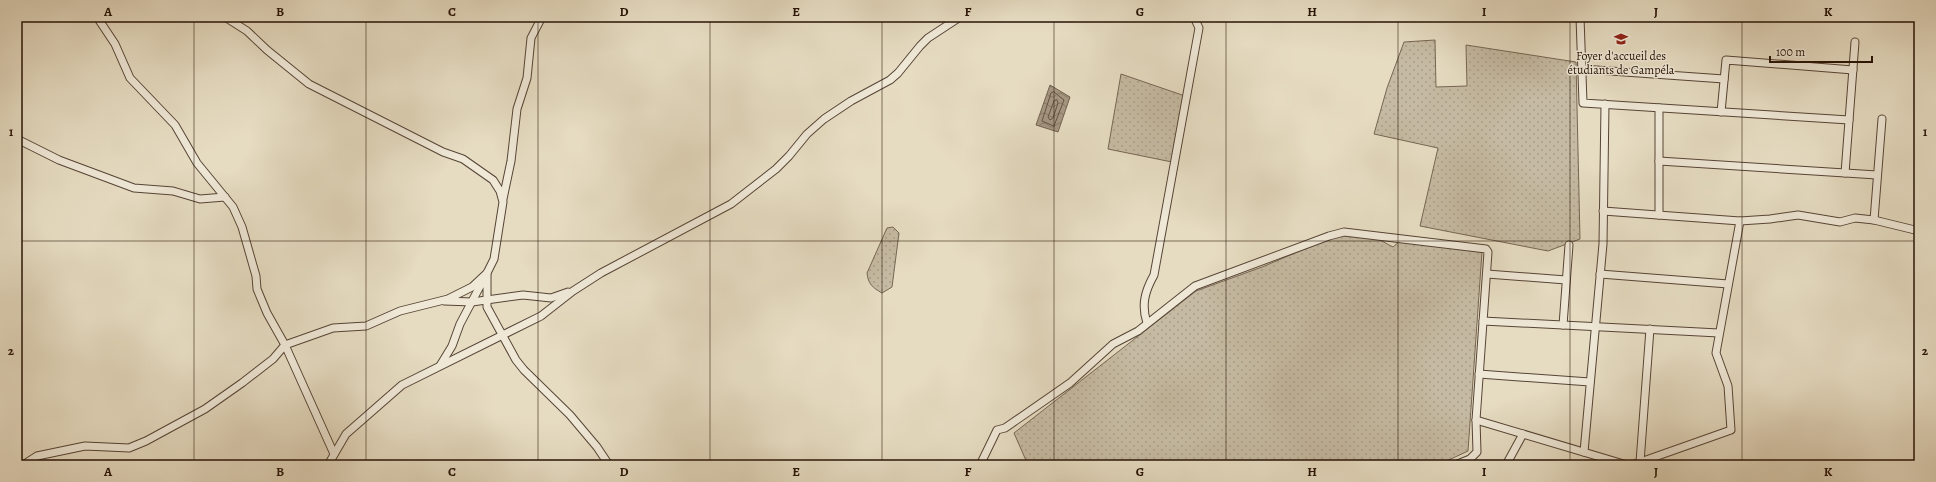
<svg xmlns="http://www.w3.org/2000/svg" width="1936" height="482" font-family="Alegreya,serif">
<style>
.grass{fill:url(#grass-dots);stroke:#766654}
.water{fill:url(#water-waves);stroke:#726250}
.lines{fill:none;stroke-linecap:round;stroke-linejoin:round}
.shore{stroke:#665444;stroke-width:1}
.street-casing{stroke:#564435;stroke-width:9}
.street{stroke:#efe8d7;stroke-width:7}
.grid{fill:none;stroke:#261206;stroke-width:1;stroke-opacity:0.55}
.labels{text-anchor:middle;stroke-width:3;stroke-linejoin:round;paint-order:stroke}
.poi-label{font-size:12px;fill:#261206;stroke:#efe8d7}
.neatline{fill:none;stroke:#261206;stroke-width:1.5}
.grid-label{font-size:13px;text-anchor:middle;font-weight:bold;fill:#261206}
</style>
<defs>
<pattern id="grass-dots" width="8" height="8" patternUnits="userSpaceOnUse"><rect width="8" height="8" fill="#c5baa2"/><path d="M2 2h.1M6 6h.1" fill="none" stroke="#a99f8a" stroke-width="1.8" stroke-linecap="round"/></pattern>
<pattern id="water-waves" width="16" height="10" patternUnits="userSpaceOnUse"><rect width="16" height="10" fill="#a59782"/><path d="M0 5q4-4 8 0t8 0" fill="none" stroke="#867a68"/></pattern>
</defs>
<rect width="100%" height="100%" fill="#e6dcc2"/>
<filter id="stains"><feTurbulence type="fractalNoise" baseFrequency=".005" numOctaves="4"/><feColorMatrix values="0 0 0 0 .2 0 0 0 0 .09 0 0 0 0 .02 0 0 0 .5 -.17"/></filter>
<radialGradient id="worn" r=".72"><stop offset=".6" stop-color="#630" stop-opacity="0"/><stop offset="1" stop-color="#630" stop-opacity=".3"/></radialGradient>
<g class="grass">
<polygon points="1435,40 1436,87 1467,86 1466,45 1576,62 1580,239 1548,251 1420,226 1438,148 1374,134 1387,88 1404,42"/>
<polygon points="1121,74 1185,96 1172,162 1108,149"/>
<path d="M 893,227 L 899,233 L 892,287 L 882,293 C 873,288 868,284 867,273 L 887,228 Z"/>
<polygon points="1347,234 1376,238 1393,247 1400,241 1482,252 1468,451 1438,465 1028,465 1014,433 1196,291 1262,267 1326,240"/>
</g>
<polygon class="water" points="1050,85 1070,97 1058,132 1036,125"/>
<g class="lines">
<g class="shore">
<polygon points="1054,92 1064,100 1054,126 1042,121 1051,93"/>
<polygon points="1057,100 1058,103 1053,118 1050,120 1048,117 1054,101"/>
</g>
<defs>
<g id="street">
<polyline points="97,17 115,44 130,78 175,125 197,163 233,207 242,227 256,276 257,289 267,313 285,345 334,454"/>
<polyline points="1580,17 1583,103 1849,120"/>
<polyline points="1582,69 1724,79"/>
<polyline points="1721,112 1726,60 1853,70"/>
<polyline points="17,139 59,160 134,188 173,191 200,199 225,197"/>
<polyline points="1659,161 1877,175"/>
<polyline points="1845,173 1855,42"/>
<polyline points="503,199 511,161 517,109 527,78 531,38 542,17"/>
<polyline points="1603,211 1740,221 1770,219 1798,215 1840,222 1855,218 1874,220 1919,231"/>
<polyline points="1659,215 1659,108"/>
<polyline points="1874,220 1882,119"/>
<polyline points="1487,274 1566,280"/>
<polyline points="1600,274 1728,284"/>
<polyline points="444,301 472,302 523,295 551,298 568,292"/>
<polyline points="1483,321 1719,333"/>
<path d="M 1147,323 C 1141,305 1145,291 1154,275 L 1199,28 L 1194,17"/>
<polyline points="1563,325 1569,245"/>
<polyline points="441,364 452,346 460,324 487,273 487,307 516,360 524,370 570,415 597,447 609,465"/>
<polyline points="1479,374 1590,382"/>
<polyline points="1476,420 1627,465"/>
<polyline points="1584,452 1603,244 1605,104"/>
<polyline points="1640,462 1650,329"/>
<polyline points="23,465 37,456 85,446 129,448 146,441 205,409 242,383 273,359 285,345 333,328 366,326 400,311 448,299 472,287 487,273 494,259 503,202 500,191 493,180 463,159 443,152 309,84 267,50 247,31 225,17"/>
<polyline points="328,465 346,434 402,385 541,316 573,291 601,273 731,204 776,169 789,156 807,134 824,119 851,101 890,80 898,73 920,46 928,38 960,17"/>
<polyline points="980,465 997,430 1005,428 1070,383 1113,344 1138,331 1195,286 1329,236 1344,232 1486,249 1488,252 1476,420 1477,452 1470,459 1455,465"/>
<polyline points="1506,465 1523,434"/>
<polyline points="1632,465 1731,430 1728,386 1716,353 1740,221"/>
</g>
</defs>
<use href="#street" class="street-casing"/>
<use href="#street" class="street"/>
</g>
<path class="grid" d="M 194,17 L 194,465M 366,17 L 366,465M 538,17 L 538,465M 710,17 L 710,465M 882,17 L 882,465M 1054,17 L 1054,465M 1226,17 L 1226,465M 1398,17 L 1398,465M 1570,17 L 1570,465M 1742,17 L 1742,465M 17,241 L 1919,241"/>
<defs>
<symbol id="university-bare" viewBox="-9 -9 18 18"><path d="M0-5L7-2L0 1L-7-2ZM-4 1L0 2.5L4 1V4Q0 6-4 4Z" fill="#8f2418" stroke="#efe8d7" stroke-width="2.5" paint-order="stroke"/></symbol>
</defs>
<g fill-rule="evenodd">
<use href="#university-bare" x="1611" y="29" width="20" height="20"/>
</g>
<g class="labels">
<g class="poi-label">
<text x="1621" y="60">Foyer d'accueil des<tspan x="1621" dy="14">étudiants de Gampéla</tspan></text>
</g>
</g>
<rect width="1936" height="482" fill="none" stroke="#e6dcc2" stroke-width="44"/>
<path d="M1770 56v6h102v-6" fill="none" stroke="#261206" stroke-width="2"/>
<text x="1776" y="56" font-size="12" fill="#261206" stroke="#efe8d7" stroke-width="3" paint-order="stroke">100 m</text>
<rect x="22" y="22" width="1892" height="438" class="neatline"/>
<g class="grid-label">
<text x="108" y="16">A</text>
<text x="280" y="16">B</text>
<text x="452" y="16">C</text>
<text x="624" y="16">D</text>
<text x="796" y="16">E</text>
<text x="968" y="16">F</text>
<text x="1140" y="16">G</text>
<text x="1312" y="16">H</text>
<text x="1484" y="16">I</text>
<text x="1656" y="16">J</text>
<text x="1828" y="16">K</text>
<text x="11" y="136">1</text>
<text x="1925" y="136">1</text>
<text x="11" y="355">2</text>
<text x="1925" y="355">2</text>
<text x="108" y="476">A</text>
<text x="280" y="476">B</text>
<text x="452" y="476">C</text>
<text x="624" y="476">D</text>
<text x="796" y="476">E</text>
<text x="968" y="476">F</text>
<text x="1140" y="476">G</text>
<text x="1312" y="476">H</text>
<text x="1484" y="476">I</text>
<text x="1656" y="476">J</text>
<text x="1828" y="476">K</text>
</g>
<rect width="100%" height="100%" filter="url(#stains)"/>
<rect width="100%" height="100%" fill="url(#worn)"/>
</svg>
